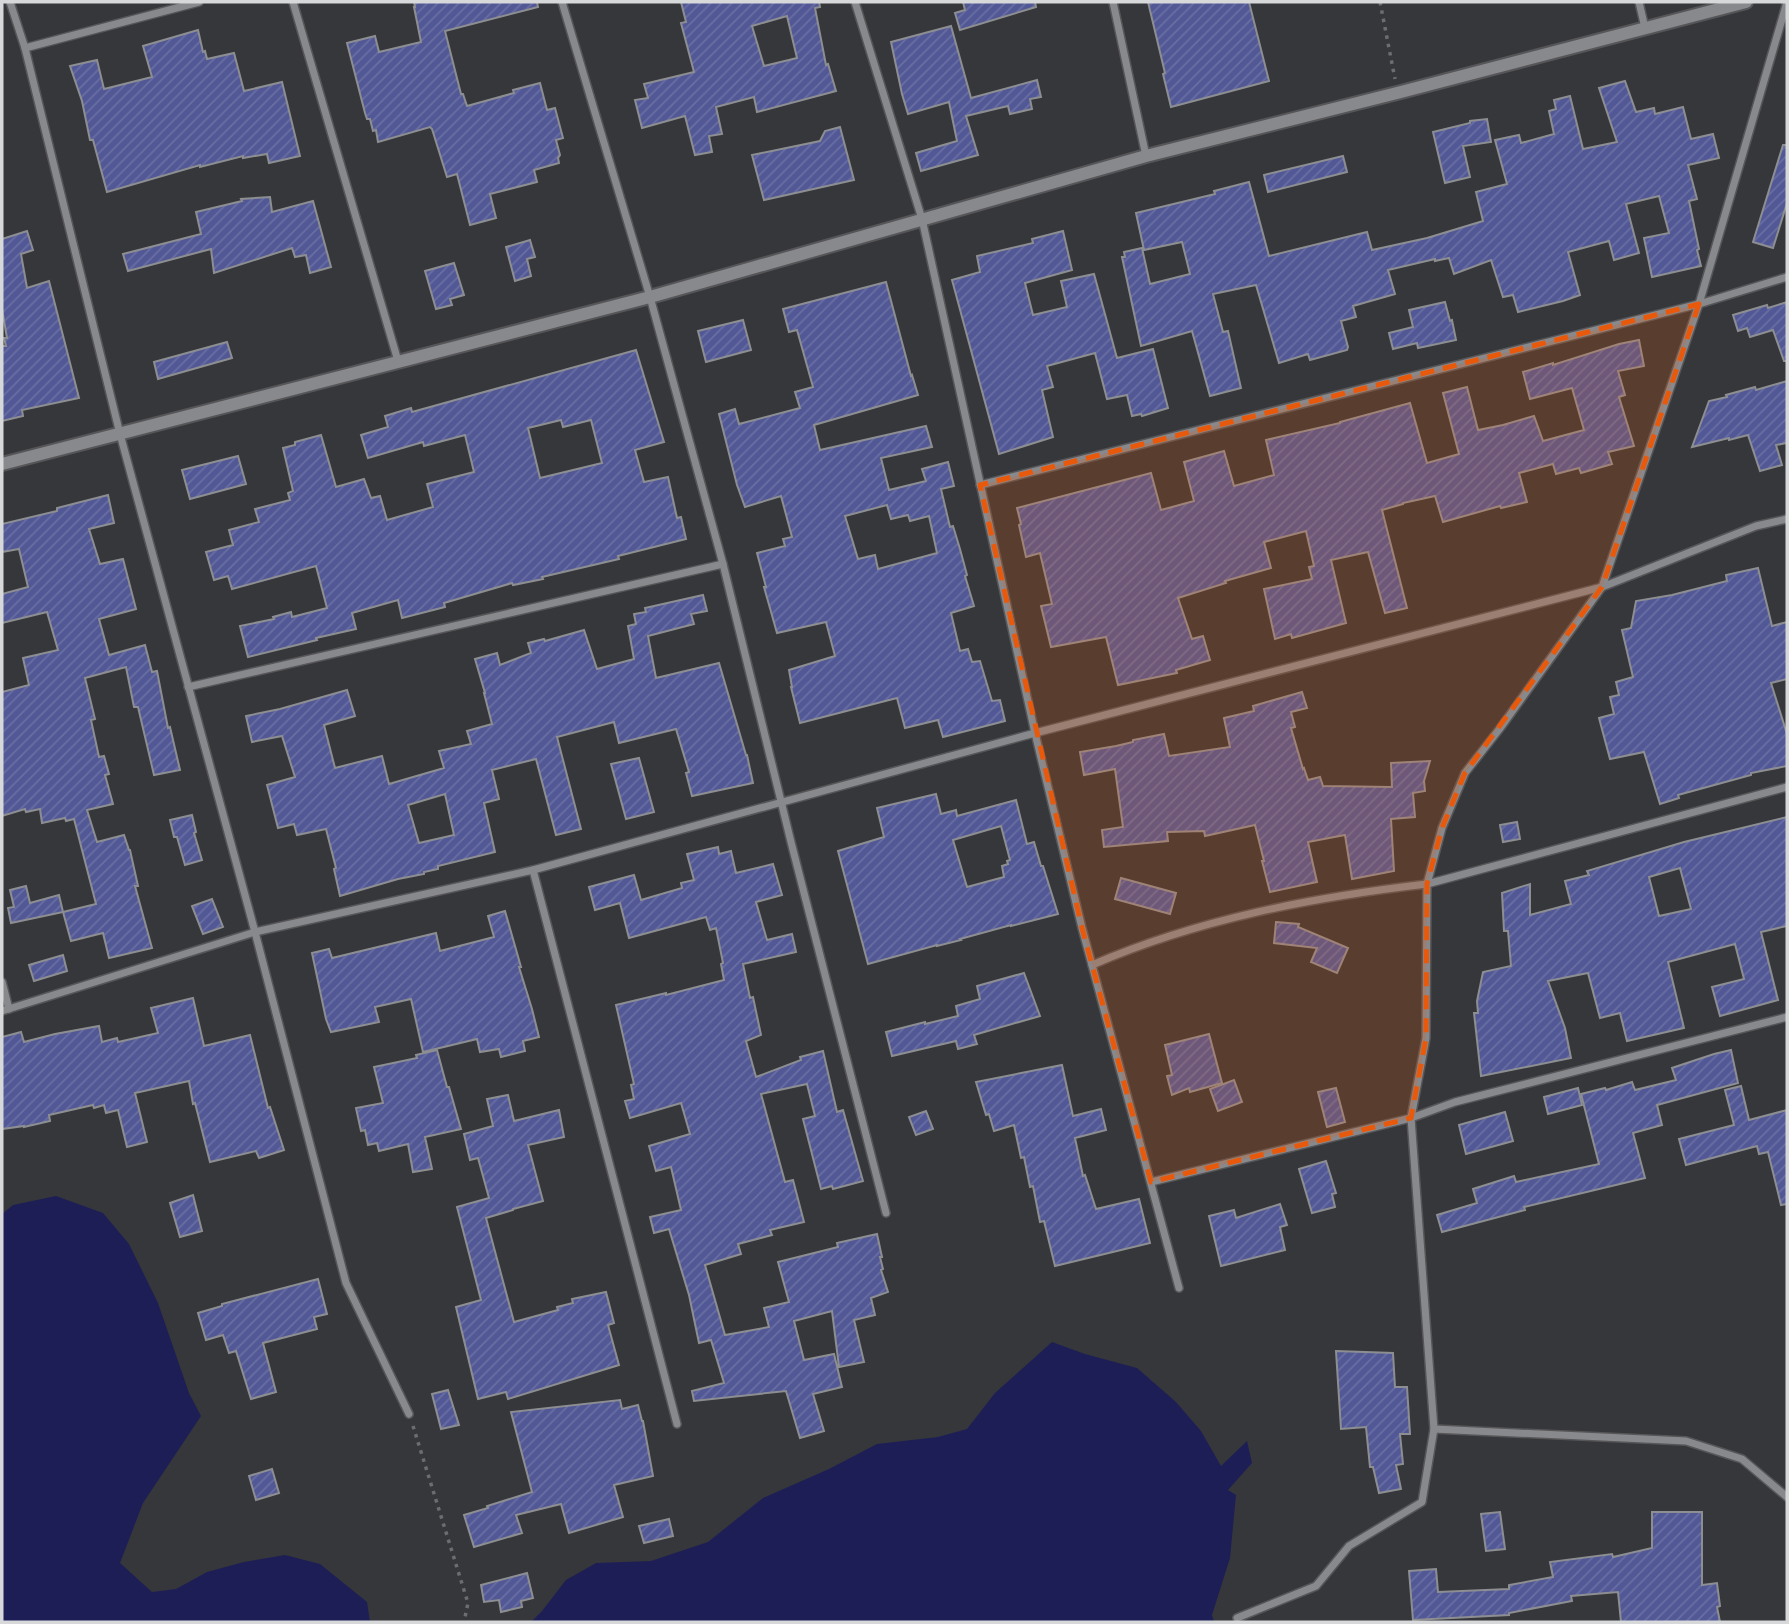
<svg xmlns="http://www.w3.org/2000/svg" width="1789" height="1624" font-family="'PT Serif',serif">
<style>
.water{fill:#1e1e56}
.building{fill:url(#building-hatch);stroke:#8d8e92;stroke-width:2;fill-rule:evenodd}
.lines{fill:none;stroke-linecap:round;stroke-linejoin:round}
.minor-casing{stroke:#565658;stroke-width:10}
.tertiary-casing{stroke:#565658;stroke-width:16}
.path{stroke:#6c6d70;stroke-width:3.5;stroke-dasharray:3.5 5;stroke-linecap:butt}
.minor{stroke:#88898d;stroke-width:7}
.tertiary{stroke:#88898d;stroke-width:12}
.marked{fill:#e8590c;fill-opacity:0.2;stroke:#e8590c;stroke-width:5;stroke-dasharray:14 9;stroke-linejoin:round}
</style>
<defs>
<pattern id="building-hatch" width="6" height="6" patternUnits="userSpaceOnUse" patternTransform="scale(1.75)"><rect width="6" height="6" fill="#515895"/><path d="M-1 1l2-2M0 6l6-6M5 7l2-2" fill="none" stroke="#696fa3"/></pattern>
</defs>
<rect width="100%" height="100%" fill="#36373a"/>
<g class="water">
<polygon points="56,1196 103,1213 129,1244 158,1303 189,1393 201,1416 143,1503 120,1563 152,1592 176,1589 207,1572 244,1562 285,1555 320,1564 367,1602 370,1622 2,1622 2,1214 13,1205"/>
<polygon points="1052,1342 1085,1354 1137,1368 1176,1402 1201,1431 1221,1466 1247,1441 1252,1463 1228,1490 1236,1495 1230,1558 1212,1615 1214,1622 531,1622 542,1611 566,1580 596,1563 651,1561 708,1542 763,1498 829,1469 877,1444 938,1437 967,1429 995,1393"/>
</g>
<g class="building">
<polygon points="414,2 537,2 538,7 445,31 461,94 463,94 467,106 514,93 513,90 540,83 547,110 555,108 563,138 556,140 560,155 558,158 559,163 534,170 537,182 490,194 496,218 470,225 457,174 447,177 432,129 430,127 378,142 376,130 373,131 370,119 367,119 365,113 347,43 375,36 379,52 421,42 414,7 415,7"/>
<path d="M 681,2 L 819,2 L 820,7 L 815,8 L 826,65 L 828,64 L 836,91 L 757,112 L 754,97 L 716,107 L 722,134 L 709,136 L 712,152 L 695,155 L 685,116 L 642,128 L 635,100 L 648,98 L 644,84 L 694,72 L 681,23 L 686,22 ZM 787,16 L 797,58 L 764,66 L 752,26 Z"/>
<polygon points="963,2 1035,2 1036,7 960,30 955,13 965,10"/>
<polygon points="1148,2 1249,2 1269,81 1171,107 1163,74 1165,73"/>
<polygon points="951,26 971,98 1037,80 1041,97 1030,99 1032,109 1010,114 1008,106 966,116 978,155 921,171 916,153 957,141 949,102 908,114 902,94 891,42"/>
<polygon points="198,30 203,52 205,51 207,59 234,53 244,91 282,82 300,156 269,163 267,154 243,158 243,156 200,167 200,165 107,192 93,140 90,140 82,101 70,66 97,60 104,89 152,77 143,46"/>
<polygon points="1625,81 1636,112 1654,108 1655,114 1683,107 1691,139 1713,134 1719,158 1688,165 1697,199 1689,201 1699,249 1697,250 1701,266 1652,277 1644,238 1669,233 1659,196 1626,204 1639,253 1614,260 1609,241 1568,252 1580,295 1563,301 1518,312 1513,295 1503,297 1491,260 1454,274 1449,258 1435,261 1435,259 1388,270 1395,294 1353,306 1356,317 1341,321 1348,347 1347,350 1310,360 1308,354 1279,363 1256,285 1213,294 1223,332 1228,331 1241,388 1210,396 1192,331 1141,346 1122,257 1125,257 1124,252 1142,248 1150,284 1190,274 1182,242 1144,250 1136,213 1215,194 1214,191 1249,182 1269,256 1367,232 1372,250 1427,238 1483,221 1476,192 1507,184 1495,140 1519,135 1521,143 1554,134 1549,111 1556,109 1554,100 1570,96 1583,149 1617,142 1599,88"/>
<polygon points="1487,119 1491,142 1463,146 1470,177 1445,183 1433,132 1470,123 1470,121"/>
<polygon points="840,127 854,180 764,200 752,155 820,141 825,131"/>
<polygon points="1783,145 1787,145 1787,203 1773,248 1753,242"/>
<polygon points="1343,156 1347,172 1268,192 1264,175"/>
<polygon points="270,197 272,212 313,201 331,267 310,273 306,255 295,257 292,248 214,273 211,249 128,271 123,254 201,234 196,212 242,201 241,199"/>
<polygon points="27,231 33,250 21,254 27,288 49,281 79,398 22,410 23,416 2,421 2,346 6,346 4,338 7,338 2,309 2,239"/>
<polygon points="1063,231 1072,270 1025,283 1033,315 1067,307 1061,281 1094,274 1117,358 1153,349 1168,408 1142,416 1141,414 1132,416 1127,395 1107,399 1095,353 1047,366 1053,387 1042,390 1053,437 999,454 952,280 980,272 977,256 1033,243 1032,239"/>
<polygon points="530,240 535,257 527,259 531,276 515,281 506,247"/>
<polygon points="454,263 464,295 450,299 452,305 436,309 425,271"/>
<path d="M 886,282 L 911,376 L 912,375 L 918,395 L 814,425 L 820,450 L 926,426 L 932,447 L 881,458 L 889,490 L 926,481 L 922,469 L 948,462 L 954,486 L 941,489 L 950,527 L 953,526 L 960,549 L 967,575 L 965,576 L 974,606 L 951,613 L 960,651 L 968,649 L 972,662 L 980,661 L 992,701 L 1000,700 L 1005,721 L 943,737 L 938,720 L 905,728 L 897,698 L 800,723 L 791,687 L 792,687 L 789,670 L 835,656 L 826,622 L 777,633 L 764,587 L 766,587 L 757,553 L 785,546 L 783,539 L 792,537 L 781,496 L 745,507 L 737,485 L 719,414 L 735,409 L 739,424 L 800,408 L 795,392 L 813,387 L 797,330 L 789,332 L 783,309 ZM 887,505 L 891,519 L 908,515 L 910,521 L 929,516 L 937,553 L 878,569 L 875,555 L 858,559 L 845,516 Z"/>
<polygon points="1445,302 1450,321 1452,320 1456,340 1418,348 1417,343 1393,349 1389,333 1413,327 1409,310"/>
<polygon points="1787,302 1787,361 1784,361 1773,330 1750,337 1747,328 1738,331 1733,315 1767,305 1768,308"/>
<polygon points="743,320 751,350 706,362 698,331"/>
<polygon points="1639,340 1644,366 1618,371 1625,395 1619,397 1634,446 1608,452 1612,464 1581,473 1579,468 1556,474 1553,464 1519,473 1527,502 1501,508 1500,506 1443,522 1435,496 1403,503 1403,504 1382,510 1407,608 1385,613 1368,552 1331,560 1346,623 1292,638 1291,634 1275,639 1264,589 1312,579 1309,567 1314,566 1306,531 1264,542 1271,568 1225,581 1226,583 1178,598 1192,639 1203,636 1210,660 1176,670 1177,673 1118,685 1106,637 1051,647 1041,606 1052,604 1040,553 1026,557 1019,525 1021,524 1017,508 1151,473 1161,510 1194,501 1184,462 1224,451 1234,486 1274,475 1266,440 1340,423 1340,422 1410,403 1427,463 1459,454 1443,393 1467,387 1478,430 1503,425 1534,416 1543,441 1584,430 1572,388 1530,399 1523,372 1553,363 1553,365 1619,344"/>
<polygon points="227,342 232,358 158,379 154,362"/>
<path d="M 636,350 L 664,442 L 635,450 L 644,482 L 668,477 L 677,518 L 681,517 L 686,539 L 618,556 L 619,559 L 542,577 L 543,579 L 513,585 L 512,583 L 444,603 L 445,607 L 402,618 L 398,600 L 352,613 L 356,629 L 316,638 L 317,640 L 248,657 L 240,626 L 274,619 L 273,617 L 291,612 L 292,617 L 327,608 L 316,566 L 232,589 L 228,576 L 214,580 L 206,552 L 233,545 L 229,530 L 259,522 L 255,509 L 290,500 L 288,493 L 293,491 L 283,448 L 295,445 L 295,442 L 321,435 L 336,487 L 364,479 L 371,498 L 380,496 L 387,520 L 433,507 L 427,484 L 474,472 L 465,435 L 424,446 L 423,442 L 368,458 L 361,435 L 388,427 L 385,416 L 411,408 L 412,412 ZM 561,420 L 563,427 L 591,420 L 602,463 L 540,478 L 528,428 Z"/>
<polygon points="1787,381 1787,443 1776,445 1782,465 1760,471 1748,435 1729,440 1729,438 1692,447 1709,401 1727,397 1726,395 1755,387 1756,390"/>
<polygon points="238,456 246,484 190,499 182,470"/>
<polygon points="108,495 114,523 89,529 100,564 123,559 136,609 99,619 109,655 145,645 152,672 157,671 168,728 170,727 180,770 154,775 138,707 134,707 126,667 85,678 95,719 91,720 99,757 104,756 109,774 105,775 113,804 87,810 97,842 124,835 129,850 130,850 138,886 135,886 152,948 109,958 103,933 71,941 63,912 96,904 74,819 66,821 65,818 42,823 40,809 26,812 25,809 2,816 2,692 29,685 23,658 58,650 47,612 2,623 2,594 28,587 19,549 2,552 2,524 57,511 57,508"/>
<polygon points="1758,568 1772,626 1787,622 1787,679 1771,683 1787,734 1787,766 1751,773 1751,775 1678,795 1679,798 1660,804 1644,752 1610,759 1599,718 1614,714 1610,697 1619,695 1616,682 1633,677 1622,630 1631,628 1636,601 1672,595 1727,581 1726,575"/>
<path d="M 703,595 L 707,611 L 691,614 L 694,624 L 648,636 L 656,678 L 719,663 L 746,755 L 747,755 L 753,783 L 692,796 L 686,773 L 689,772 L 676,729 L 619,743 L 614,722 L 557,737 L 581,829 L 556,835 L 536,759 L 492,770 L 499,799 L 484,803 L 495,852 L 438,866 L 438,869 L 424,872 L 424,874 L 398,879 L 340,896 L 334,869 L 336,868 L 326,829 L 297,835 L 294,824 L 278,828 L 267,785 L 295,777 L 282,736 L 252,742 L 246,716 L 280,709 L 347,690 L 355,716 L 324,725 L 335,768 L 382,756 L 389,784 L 444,768 L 439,751 L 471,744 L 467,731 L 492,724 L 484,693 L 485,693 L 475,659 L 497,653 L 500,665 L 531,653 L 528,643 L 544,639 L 545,641 L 584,630 L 597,669 L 634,659 L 628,626 L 636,624 L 634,614 L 646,612 L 645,608 ZM 445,794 L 454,835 L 419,843 L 408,805 Z"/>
<polygon points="1302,692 1307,708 1291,712 1295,727 1291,728 1303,769 1304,768 1308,780 1320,777 1323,786 1392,787 1391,763 1430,761 1424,781 1425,791 1413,793 1415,817 1391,819 1394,871 1352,879 1345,835 1308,842 1317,882 1270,892 1262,861 1264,861 1255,825 1205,836 1204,831 1167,832 1168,841 1104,847 1102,830 1123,827 1115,769 1084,775 1080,752 1116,746 1133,742 1133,740 1164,734 1169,756 1230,747 1224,718 1254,711 1253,706"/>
<polygon points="639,758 654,812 626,819 611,764"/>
<path d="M 936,794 L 941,814 L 956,810 L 957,816 L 1016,800 L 1027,844 L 1034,842 L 1041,866 L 1043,866 L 1058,914 L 1011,926 L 1011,925 L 960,939 L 961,940 L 937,946 L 937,945 L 868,964 L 838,851 L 884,837 L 877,808 ZM 1001,826 L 1010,860 L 1007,861 L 1008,864 L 1002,866 L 1004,877 L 967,887 L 953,840 Z"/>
<polygon points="192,815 196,832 194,833 202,860 185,865 177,837 174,837 170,820"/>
<path d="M 1787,817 L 1787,926 L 1761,932 L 1778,1000 L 1720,1016 L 1712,987 L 1744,979 L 1735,944 L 1668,962 L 1684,1028 L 1627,1041 L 1620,1013 L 1600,1018 L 1588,973 L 1548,981 L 1565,1028 L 1571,1058 L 1481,1076 L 1474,1013 L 1478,1013 L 1477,1001 L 1483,972 L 1511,966 L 1508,931 L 1504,931 L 1502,893 L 1530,884 L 1530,915 L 1571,904 L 1565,881 L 1589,875 L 1587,871 L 1684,842 ZM 1680,868 L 1691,909 L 1659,916 L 1649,877 Z"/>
<polygon points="1517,822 1520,839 1503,842 1500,825"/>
<polygon points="718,847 719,854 731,851 736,873 773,864 782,895 756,902 767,940 792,934 796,952 743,964 750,998 753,997 761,1035 746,1041 756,1077 801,1060 800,1057 823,1051 837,1112 843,1110 863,1181 833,1189 832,1186 821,1189 803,1119 815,1116 807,1084 761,1094 785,1182 793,1180 804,1222 770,1230 772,1235 738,1244 741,1254 705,1265 725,1335 769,1327 764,1308 789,1302 778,1262 838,1247 837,1243 877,1234 882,1257 880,1257 883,1269 881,1270 888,1292 871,1298 875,1315 854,1320 864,1362 839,1367 832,1311 794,1321 804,1360 834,1354 842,1387 813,1394 824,1431 800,1438 786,1391 694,1401 692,1391 724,1383 711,1340 699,1343 689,1295 669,1229 654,1233 650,1217 681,1210 671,1167 656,1171 649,1146 690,1134 681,1103 630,1118 625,1101 634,1099 631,1085 634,1084 616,1005 666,993 666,995 724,980 721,964 723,963 716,928 710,930 706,917 629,938 620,903 595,910 589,887 634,875 641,900 682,888 681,883 694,880 687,854"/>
<polygon points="1121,878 1176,893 1170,914 1115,899"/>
<polygon points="26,886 30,903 59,895 63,912 11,923 8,908 14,907 10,890"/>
<polygon points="212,899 223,927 203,934 192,906"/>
<polygon points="505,911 521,967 519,967 532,1009 539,1037 523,1041 525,1051 501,1057 499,1049 480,1052 477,1039 423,1052 411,999 375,1007 379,1022 331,1032 326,1019 312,953 329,949 332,958 436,933 440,951 494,937 488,916"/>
<polygon points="1276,922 1299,924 1298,927 1348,948 1337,973 1311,962 1317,948 1274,943"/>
<polygon points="63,955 67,971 34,981 29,965"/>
<polygon points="1024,973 1040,1016 974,1035 977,1044 958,1049 956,1041 892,1056 886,1032 925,1022 925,1024 958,1016 956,1006 980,999 977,986"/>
<polygon points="193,998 204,1046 250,1035 268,1108 270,1107 284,1150 259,1158 256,1151 210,1162 195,1103 193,1104 189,1081 135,1093 147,1142 127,1147 118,1110 106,1113 104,1105 94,1108 93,1105 49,1115 50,1121 24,1127 24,1126 2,1129 2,1037 21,1032 24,1042 55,1034 99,1026 102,1042 117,1038 118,1042 158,1033 151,1008"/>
<polygon points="1209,1034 1222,1083 1190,1092 1189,1088 1172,1095 1167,1076 1172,1075 1165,1045"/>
<polygon points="437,1050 447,1087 449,1087 461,1129 425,1137 432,1169 413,1172 408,1144 379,1151 377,1143 368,1145 365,1130 361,1131 356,1108 383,1103 374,1067 417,1058 416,1055"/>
<polygon points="1731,1050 1738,1083 1657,1105 1662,1125 1633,1133 1645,1178 1524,1207 1525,1210 1442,1232 1437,1215 1477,1203 1473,1189 1514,1176 1516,1182 1599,1164 1581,1094 1605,1088 1606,1090 1632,1082 1635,1090 1676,1080 1672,1068 1714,1054"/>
<polygon points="1062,1065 1073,1116 1101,1109 1106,1130 1075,1138 1083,1176 1085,1175 1096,1209 1139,1199 1150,1243 1055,1266 1044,1221 1040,1222 1033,1186 1030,1187 1024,1157 1021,1158 1014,1125 994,1131 989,1114 986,1115 976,1082"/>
<polygon points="1234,1080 1242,1102 1218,1111 1210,1089"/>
<polygon points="1741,1086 1749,1120 1787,1110 1787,1204 1781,1205 1768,1152 1759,1154 1757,1146 1686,1165 1679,1139 1734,1125 1725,1090"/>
<polygon points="1336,1088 1345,1122 1327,1127 1318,1092"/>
<polygon points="1578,1088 1582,1105 1548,1114 1544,1097"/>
<polygon points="508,1095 514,1121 559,1110 564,1137 528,1145 543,1201 513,1209 513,1210 486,1218 514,1322 558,1310 557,1307 573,1303 572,1299 606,1292 614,1323 608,1325 619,1365 508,1399 506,1392 478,1399 456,1307 481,1300 457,1207 489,1198 478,1158 470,1160 464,1134 493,1126 487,1099"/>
<polygon points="926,1111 933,1129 916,1135 909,1117"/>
<polygon points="1505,1112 1513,1141 1466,1154 1459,1125"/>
<polygon points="1326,1161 1336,1193 1332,1194 1335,1207 1312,1213 1299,1169"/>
<polygon points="193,1195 202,1231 180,1237 170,1203"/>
<polygon points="1280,1204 1287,1225 1280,1227 1285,1250 1221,1266 1209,1216 1234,1210 1236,1218"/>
<polygon points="318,1279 327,1314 314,1317 317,1329 263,1343 276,1392 251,1399 236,1351 229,1353 223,1335 206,1340 198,1313 222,1306 222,1304"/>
<polygon points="1336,1351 1393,1353 1395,1387 1407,1387 1410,1434 1400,1434 1403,1464 1396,1465 1401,1489 1379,1493 1373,1467 1370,1467 1366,1427 1341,1429"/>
<polygon points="448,1390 459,1425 441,1429 432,1394"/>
<polygon points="620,1400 622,1409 638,1405 642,1421 643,1421 653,1476 614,1485 623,1517 569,1533 561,1504 516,1515 522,1533 474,1547 464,1515 488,1508 487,1506 532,1492 511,1412"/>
<polygon points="272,1469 279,1493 256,1500 249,1476"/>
<polygon points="1500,1512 1505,1549 1486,1551 1481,1514"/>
<polygon points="1652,1512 1702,1512 1702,1585 1717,1583 1720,1606 1717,1607 1720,1622 1621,1622 1618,1592 1571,1596 1572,1601 1509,1613 1509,1615 1413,1620 1409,1571 1436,1569 1438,1592 1509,1589 1509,1585 1553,1577 1550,1562 1612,1554 1613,1557 1652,1548"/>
<polygon points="669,1519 673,1536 644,1543 639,1526"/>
<polygon points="527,1573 533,1598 521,1601 522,1607 501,1612 499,1600 484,1602 481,1585"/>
</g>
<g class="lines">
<defs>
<g id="minor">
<polyline points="10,2 25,48 120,434 255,932 346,1283 409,1414"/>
<polyline points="293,2 398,361"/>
<polyline points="562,2 650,297 723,564 791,842 886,1213"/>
<polyline points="855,2 922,219 1035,733 1082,928 1179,1288"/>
<polyline points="1113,2 1146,156"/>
<polyline points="1639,2 1645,28"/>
<polyline points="25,48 199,2"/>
<polyline points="980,485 1699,304 1787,277"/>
<polyline points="188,687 723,564"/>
<polyline points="533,870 677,1424"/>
<path d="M 1092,965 C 1198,919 1314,897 1427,884 L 1787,787"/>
<polyline points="2,982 9,1009"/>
<polyline points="2,1011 255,932 533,870 1035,733 1602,587 1756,526 1787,519"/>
<polyline points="1151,1182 1411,1118 1455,1102 1787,1017"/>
<polyline points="1434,1429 1686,1441 1742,1459 1787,1497"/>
<polyline points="1237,1618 1316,1586 1349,1546 1422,1502 1434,1429 1411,1118 1426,1038 1427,884 1442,828 1465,773 1501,727 1602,587 1699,304 1787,2"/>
</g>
<polyline id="tertiary" points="2,464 650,297 1146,156 1397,93 1746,2"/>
</defs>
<use href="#minor" class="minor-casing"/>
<use href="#tertiary" class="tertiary-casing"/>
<g class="path">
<polyline points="1380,2 1395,79"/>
<polyline points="413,1426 468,1603 464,1622"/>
</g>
<use href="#minor" class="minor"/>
<use href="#tertiary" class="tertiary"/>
</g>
<path class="marked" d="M 1699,304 L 1602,587 L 1465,773 L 1442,828 L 1427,884 L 1426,1038 L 1411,1118 L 1151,1182 L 1082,928 L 980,485 Z"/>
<rect width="1789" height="1624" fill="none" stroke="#d7d8da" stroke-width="7"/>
</svg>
